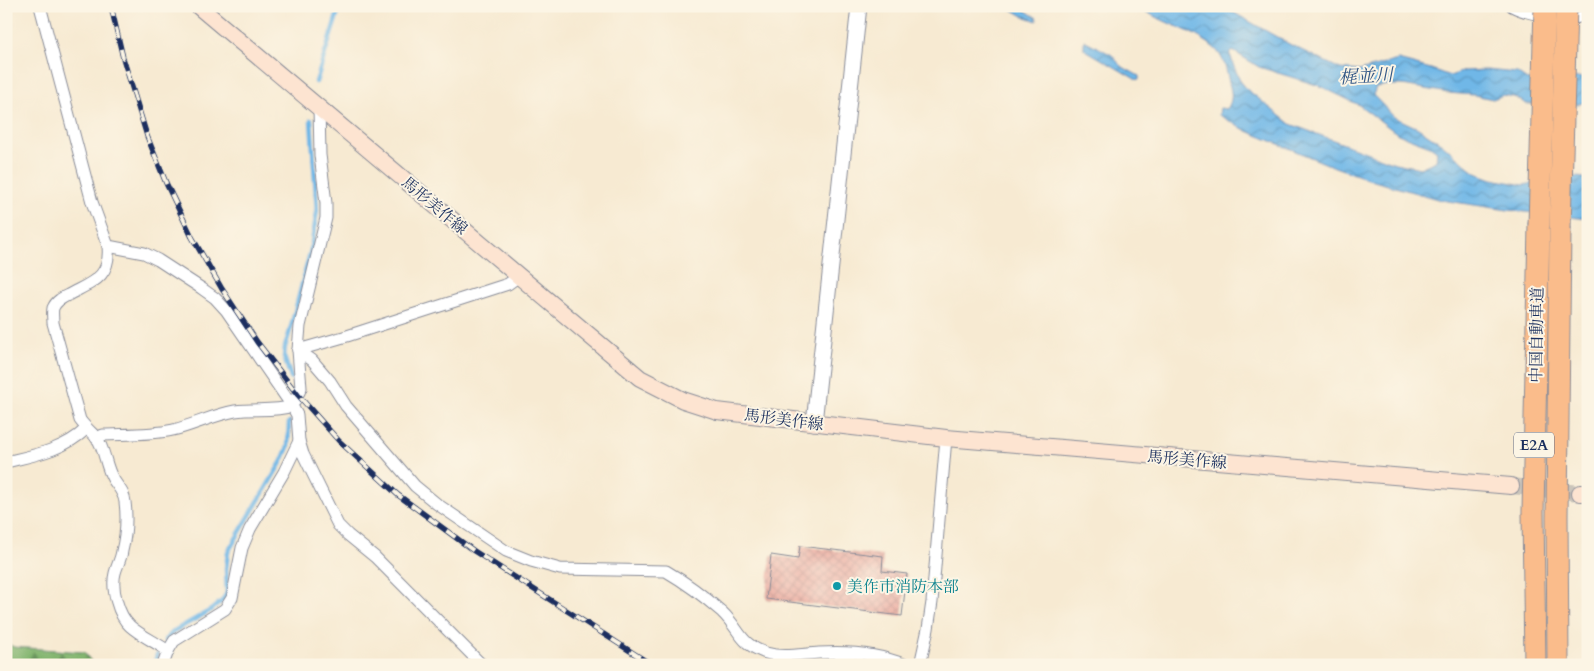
<svg xmlns="http://www.w3.org/2000/svg" width="1594" height="671" font-family="Cardo,'Noto Serif JP',serif">
<style>
.forest{fill:url(#forest-firs);stroke:#4f7266}
.water{fill:url(#water-waves);stroke:#4573a2;fill-rule:evenodd}
.lines{fill:none;stroke-linecap:round;stroke-linejoin:round}
.stream{stroke:#6fb7e7;stroke-width:4.5}
.building{fill:url(#building-cross-hatch)}
.secondary-tunnel{stroke:#cbc5bb;stroke-width:16;stroke-dasharray:16 8;stroke-linecap:butt}
.minor-casing{stroke:#898c98;stroke-width:13}
.tertiary-casing{stroke:#898c98;stroke-width:17}
.secondary-casing{stroke:#898c98;stroke-width:18}
.motorway-casing{stroke:#898c98;stroke-width:23}
.minor{stroke:#fff;stroke-width:11}
.tertiary{stroke:#fff;stroke-width:15}
.secondary{stroke:#fde4d1;stroke-width:16}
.motorway{stroke:#fabc8b;stroke-width:21}
.rail-casing{stroke:#1b2f5e;stroke-width:5.5}
.rail{stroke:#fcf5e5;stroke-width:4;stroke-dasharray:11;stroke-linecap:butt}
.motorway-bridge-casing{stroke:#898c98;stroke-width:23;stroke-linecap:butt}
.motorway-bridge{stroke:#fabc8b;stroke-width:21}
.culture-dot{fill:#0f9aa8;stroke:#fcf5e5;stroke-width:2}
.labels{text-anchor:middle;stroke-width:4;stroke-linejoin:round;paint-order:stroke}
.shield{fill:#fcf5e5;stroke:#5e6a86;stroke-width:1}
.shield-label{font-size:15px;font-weight:bold;fill:#1b2f5e}
.street-label{font-size:16px;fill:#1b2f5e;stroke:#fcf5e5}
.culture-label{font-size:16px;fill:#0d838f;stroke:#fcf5e5;text-anchor:start}
.water-label{font-size:18px;font-style:italic;fill:#345887;stroke:#fcf5e5}
</style>
<defs>
<pattern id="forest-firs" width="22" height="20" patternUnits="userSpaceOnUse" patternTransform="scale(1.25)"><rect width="22" height="20" fill="#83b56f"/><path d="M5 1l3.5 6h-7zM16 11l3.5 6h-7z" fill="#6a945e"/></pattern>
<pattern id="water-waves" width="16" height="10" patternUnits="userSpaceOnUse" patternTransform="scale(1.25)"><rect width="16" height="10" fill="#6fb7e7"/><path d="M0 5q4-4 8 0t8 0" fill="none" stroke="#5a95be"/></pattern>
<pattern id="building-cross-hatch" width="8" height="8" patternUnits="userSpaceOnUse" patternTransform="scale(1.25)"><rect width="8" height="8" fill="#e7998f"/><path d="M0 0l8 8M0 8l8-8" fill="none" stroke="#ba7d78"/></pattern>
</defs>
<rect width="100%" height="100%" fill="#fcf5e5"/>
<filter id="ink" filterUnits="userSpaceOnUse"><feTurbulence type="fractalNoise" baseFrequency=".02" numOctaves="2"/><feDisplacementMap in="SourceGraphic" scale="10" xChannelSelector="R" yChannelSelector="G"/><feConvolveMatrix kernelMatrix="1 2 1 2 8 2 1 2 1" color-interpolation-filters="sRGB"/></filter>
<filter id="wash" filterUnits="userSpaceOnUse"><feTurbulence type="fractalNoise" baseFrequency=".0096" numOctaves="4" result="noise"/><feDisplacementMap in="SourceGraphic" scale="20" xChannelSelector="R" yChannelSelector="G"/><feGaussianBlur stdDeviation="1.12" result="paint"/><feColorMatrix in="noise" values="0 0 0 0 0 0 0 0 0 0 0 0 0 0 0 0 0 1.4 0 .05"/><feComposite in="paint" operator="in"/></filter>
<g filter="url(#wash)">
<rect width="100%" height="100%" fill="#f7ead2"/>
<polygon class="forest" points="6,643 14,647 84,652 94,665 6,665"/>
<g class="water">
<polygon points="1006,6 1018,6 1037,18 1037,21 1023,16"/>
<path d="M 1131,6 L 1222,6 L 1291,45 L 1340,69 L 1360,71 L 1398,60 L 1431,69 L 1450,76 L 1464,71 L 1486,70 L 1517,73 L 1527,80 L 1588,77 L 1588,102 L 1578,104 L 1527,104 L 1514,97 L 1503,95 L 1493,99 L 1474,95 L 1448,93 L 1403,85 L 1387,85 L 1376,87 L 1373,95 L 1394,117 L 1418,128 L 1442,144 L 1465,164 L 1476,173 L 1492,179 L 1523,185 L 1575,177 L 1588,178 L 1588,219 L 1508,210 L 1441,200 L 1374,181 L 1332,166 L 1247,131 L 1219,115 L 1220,108 L 1227,109 C 1233,100 1232,93 1229,83 C 1227,72 1224,56 1214,48 C 1198,33 1175,27 1156,17 C 1147,13 1141,8 1131,6 ZM 1233,51 L 1259,67 L 1320,86 L 1359,105 L 1398,134 L 1430,146 L 1437,151 L 1436,161 L 1420,168 L 1395,163 L 1290,124 L 1243,86 L 1234,67 L 1230,54 Z"/>
<polygon points="1084,40 1112,55 1121,66 1139,76 1139,80 1135,79 1084,49"/>
</g>
<g class="lines">
<g class="stream">
<polyline points="316,82 340,6"/>
<polyline points="291,378 284,357 285,347 291,327 311,249 317,211 311,120"/>
<polyline points="165,640 174,631 211,610 222,601 227,593 226,569 228,552 282,461 288,447 289,422"/>
<polyline points="154,665 157,655"/>
</g>
</g>
<g id="blocks">
<polygon class="building" points="800,546 883,556 882,571 907,574 902,616 766,599 771,555 798,559"/>
</g>
</g>
<g filter="url(#ink)">
<use href="#blocks" fill-opacity="0" stroke="#898c98" stroke-width="1"/>
<g class="lines">
<polyline class="secondary-tunnel" points="1511,486 1580,493"/>
<defs>
<g id="minor">
<polyline points="40,6 92,202 108,246 144,253 158,260 201,288 215,298 226,310 292,406 297,415 299,441 303,454 338,525 348,535 375,557 482,665"/>
<path d="M 1512,6 C 1526,14 1565,21 1580,17 C 1583,16 1585,15 1588,14"/>
<path d="M 108,246 C 111,278 92,282 68,295 C 62,298 56,301 53,308 C 52,312 53,319 53,323 L 80,420 C 85,427 90,431 96,437 C 105,448 105,466 113,479 C 118,487 124,492 125,502 C 127,518 126,535 122,551 C 121,559 117,565 115,573 C 111,588 118,615 130,626 C 141,636 156,642 168,651"/>
<path d="M 298,350 L 312,360 L 330,381 L 346,406 L 415,486 L 437,504 L 506,551 L 531,561 L 560,569 L 666,571 C 685,582 705,597 722,612 C 740,629 739,644 766,653 C 783,658 801,654 819,653 C 848,651 879,654 906,665"/>
<polyline points="298,350 347,336 508,284 519,276"/>
<path d="M 96,438 L 103,435 C 126,434 150,435 173,430 C 194,425 213,415 235,411 C 254,408 274,412 292,406 L 301,388 L 298,350 L 300,326 L 326,218 L 326,203 L 320,155 L 319,107"/>
<path d="M 6,462 C 35,455 64,450 86,429"/>
<polyline points="163,665 168,651 174,641 225,609 232,598 242,548 250,529 284,472 299,441"/>
<polyline points="920,665 928,629 932,602 946,438"/>
</g>
<polyline id="tertiary" points="814,423 859,6"/>
<g id="secondary">
<polyline points="198,6 640,378 683,400 717,411 946,438 1511,486"/>
<polyline points="1580,493 1588,493"/>
</g>
<g id="motorway">
<polyline points="1535,665 1533,512 1539,225"/>
<polyline points="1558,665 1557,517 1560,229"/>
</g>
</defs>
<use href="#minor" class="minor-casing"/>
<use href="#tertiary" class="tertiary-casing"/>
<use href="#secondary" class="secondary-casing"/>
<use href="#motorway" class="motorway-casing"/>
<use href="#minor" class="minor"/>
<use href="#tertiary" class="tertiary"/>
<use href="#secondary" class="secondary"/>
<use href="#motorway" class="motorway"/>
<defs>
<polyline id="rail" points="111,6 123,58 147,136 166,183 192,237 222,289 257,342 298,395 339,441 398,495 474,551 652,665"/>
</defs>
<use href="#rail" class="rail-casing"/>
<use href="#rail" class="rail"/>
<defs>
<g id="motorway-bridge">
<polyline points="1539,225 1545,6"/>
<polyline points="1560,229 1566,6"/>
</g>
</defs>
<use href="#motorway-bridge" class="motorway-bridge-casing"/>
<use href="#motorway-bridge" class="motorway-bridge"/>
</g>
</g>
<circle class="culture-dot" cx="837" cy="586" r="5"/>
<g class="labels">
<rect class="shield" x="1514" y="432.5" width="40" height="25" rx="4"/>
<g class="shield-label">
<text x="1534" y="450">E2A</text>
</g>
<g class="street-label">
<text transform="translate(435 205) rotate(40)" y="6">馬形美作線</text>
<text transform="translate(1536 335) rotate(-89)" y="6">中国自動車道</text>
<text transform="translate(784 419) rotate(7)" y="6">馬形美作線</text>
<text transform="translate(1187 459) rotate(5)" y="6">馬形美作線</text>
</g>
<g class="culture-label">
<text x="847" y="592">美作市消防本部</text>
</g>
<g class="water-label">
<text transform="translate(1366 76) rotate(-3)" y="6">梶並川</text>
</g>
</g>
<rect width="1594" height="671" fill="none" stroke="#fcf5e5" stroke-width="25"/>
</svg>
